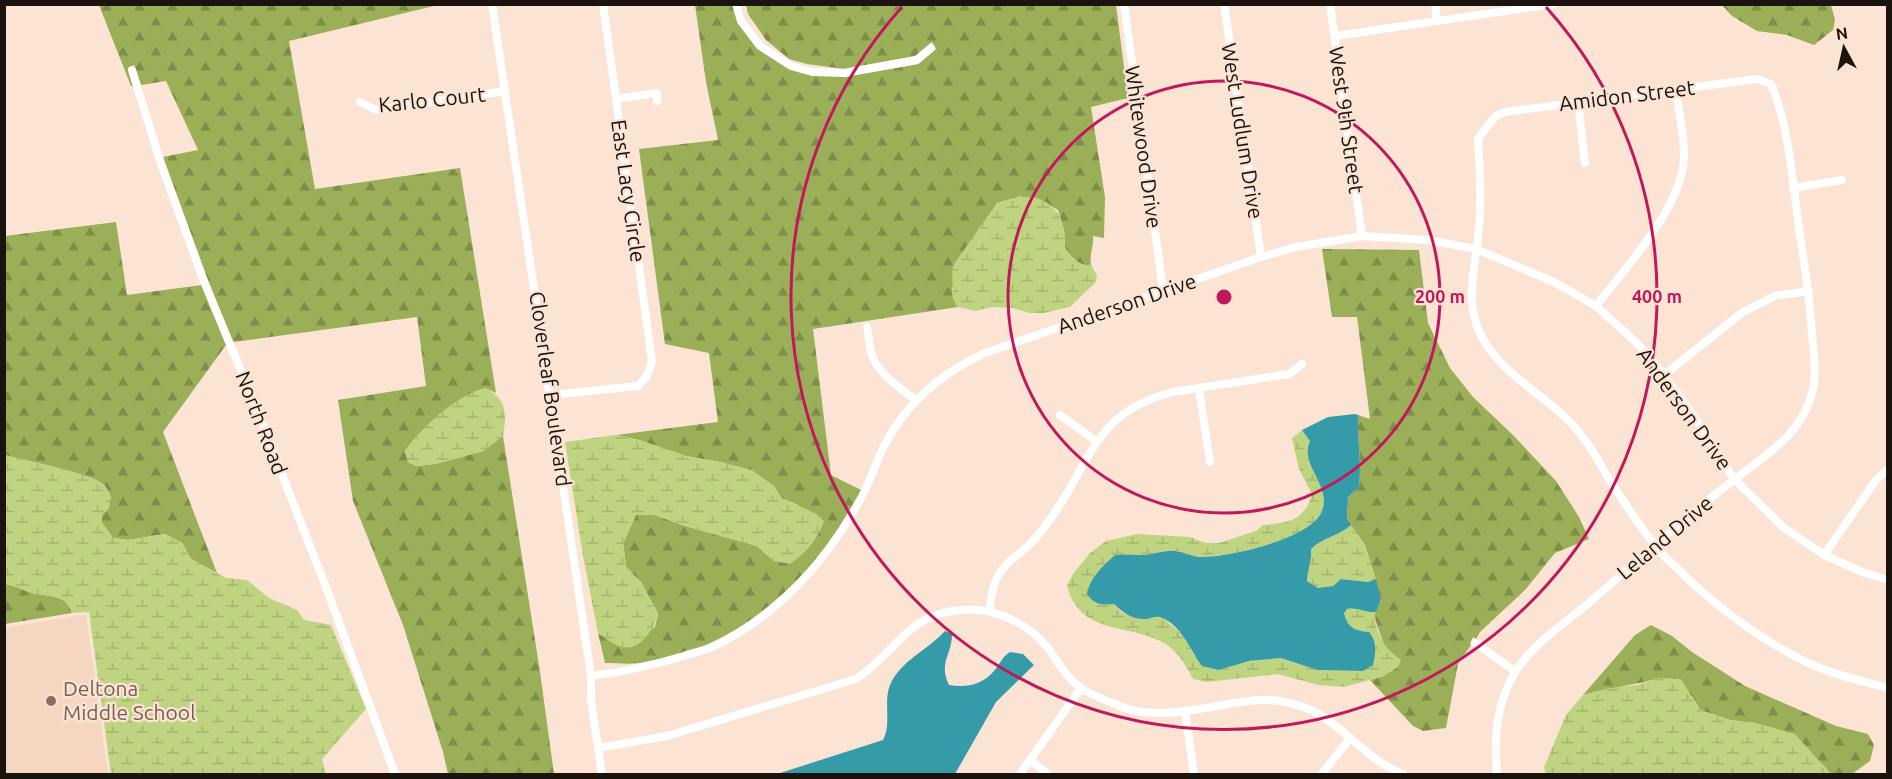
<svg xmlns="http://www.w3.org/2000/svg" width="1892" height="779" font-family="Ubuntu,sans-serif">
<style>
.built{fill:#f4d6c1}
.forest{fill:url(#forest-firs)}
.wetland{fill:url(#wetland-marsh)}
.water{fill:#369ba8}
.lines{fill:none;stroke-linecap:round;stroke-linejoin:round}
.street{stroke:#fff;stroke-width:8}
.ring{fill:none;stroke:#c2185b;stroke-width:3}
.education-dot{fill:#8d6e63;stroke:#fbe4d4;stroke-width:2}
.labels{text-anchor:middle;stroke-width:4.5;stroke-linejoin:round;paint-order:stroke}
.street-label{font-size:21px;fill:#1b130d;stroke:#fbe4d4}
.education-label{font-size:21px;fill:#785e54;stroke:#fbe4d4;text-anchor:start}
.centre{fill:#c2185b;stroke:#fbe4d4;stroke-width:3}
.ring-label{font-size:18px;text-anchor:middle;font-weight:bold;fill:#c2185b;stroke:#fbe4d4;stroke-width:4.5;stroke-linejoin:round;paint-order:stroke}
</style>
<defs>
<pattern id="forest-firs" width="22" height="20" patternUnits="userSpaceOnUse" patternTransform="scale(1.5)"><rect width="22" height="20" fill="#9baf58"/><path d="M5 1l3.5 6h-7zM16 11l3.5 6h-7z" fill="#7e8d47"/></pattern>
<pattern id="wetland-marsh" width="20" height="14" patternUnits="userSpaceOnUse" patternTransform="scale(1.5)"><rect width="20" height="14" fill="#bfd481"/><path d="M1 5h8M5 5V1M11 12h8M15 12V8" fill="none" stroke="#a4b56e"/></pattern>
</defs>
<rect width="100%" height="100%" fill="#fbe4d4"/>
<polygon class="built" points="86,614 108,774 5,774 5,628"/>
<g class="forest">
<path d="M 99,5 L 438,5 L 289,41 L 315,189 L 460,168 L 496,393 L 485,388 C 457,396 422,427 405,451 L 408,462 L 417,466 L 435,464 L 483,451 L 503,436 L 540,672 L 554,774 L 448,774 L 443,752 L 403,625 L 353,501 L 338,400 L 426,386 L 417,317 L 233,342 L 209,283 L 163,157 L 198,150 L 166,81 L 141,85 L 134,65 L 128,68 L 133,86 L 131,86 Z"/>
<path d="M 695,5 L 738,5 L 741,17 L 760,45 L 806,72 L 845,77 L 918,64 L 936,49 L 932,42 L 915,56 L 844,69 L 807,64 L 789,59 L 766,40 L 748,14 L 746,5 L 1116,5 L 1128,98 L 1091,107 L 1105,197 L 1104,238 L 1093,236 C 1094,247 1089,254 1091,265 L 1086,266 L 1077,262 L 1068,253 L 1065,248 L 1064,230 L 1058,210 L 1041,200 L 1021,196 L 997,203 L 989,217 L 979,228 L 952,288 L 953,299 L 958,307 L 813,329 L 831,475 L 861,490 C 836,550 767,619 708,644 C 689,652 666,658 646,662 C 633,665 618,663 605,663 L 598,633 L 621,647 L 655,627 L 658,614 L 641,582 L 626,567 L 623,543 L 636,515 L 655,515 L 682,525 L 757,546 L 774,561 L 798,505 L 781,498 L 774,486 L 725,463 L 686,456 L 639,440 L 616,435 L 718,422 L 709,353 L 665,344 L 639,149 L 718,140 L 706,82 Z"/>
<polygon points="1722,5 1831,5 1835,20 1833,30 1814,45 1787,35 1757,31 1732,16"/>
<path d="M 116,222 L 127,295 L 202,285 L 226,345 L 163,432 L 217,573 L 191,559 L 182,543 L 165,534 L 128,540 L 113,538 L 102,523 L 102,515 L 111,497 C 109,494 107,488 104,485 C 91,473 25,461 5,455 L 5,236 Z"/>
<path d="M 1322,249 L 1419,250 L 1428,323 L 1450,368 L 1473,397 L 1514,436 L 1556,481 L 1579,517 L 1589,539 L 1555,553 L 1525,590 L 1480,632 L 1476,639 L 1473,637 L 1470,644 L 1471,645 L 1458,664 L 1446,728 L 1423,731 L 1413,726 L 1370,680 L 1384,676 L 1391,653 L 1385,648 L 1374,616 L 1381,599 L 1365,545 L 1347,520 L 1348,497 L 1359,487 C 1362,462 1357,439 1358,415 L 1370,419 L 1357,317 L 1332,317 Z"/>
<path d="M 4,584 C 15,585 22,590 32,593 C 48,597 66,593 72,613 L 5,624 Z"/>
<path d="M 1651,625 L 1672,636 L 1692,652 L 1745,686 L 1836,726 L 1868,734 L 1874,745 L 1870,761 L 1852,774 L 1831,774 L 1824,766 L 1756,723 L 1730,720 L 1700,710 L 1692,696 L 1660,678 C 1635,685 1609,688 1583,695 L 1635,635 Z"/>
</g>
<g class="wetland">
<path d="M 1021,196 C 1044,196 1060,208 1064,230 C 1065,236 1064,243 1066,249 C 1069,259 1082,266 1091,265 L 1097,275 L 1096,282 L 1070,307 L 1044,313 L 1030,313 L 1013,308 L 993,307 L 975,311 L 958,307 L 953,299 L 952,267 L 997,203 Z"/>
<path d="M 485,388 C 507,399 507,414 503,436 L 483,451 L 435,464 L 417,466 L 408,462 L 405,451 C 422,427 456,396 485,388 Z"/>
<path d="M 1302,430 L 1310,441 C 1299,464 1332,486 1322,511 C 1310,539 1229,557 1201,557 C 1193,557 1184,552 1175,551 C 1164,550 1153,555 1143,555 C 1134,555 1125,554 1115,555 L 1095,576 L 1114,604 L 1122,613 L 1145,619 L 1158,616 L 1164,619 L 1181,633 L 1194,655 L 1219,670 L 1249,661 L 1281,658 L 1317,670 L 1363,671 L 1369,632 C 1355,631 1347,627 1343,613 L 1347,609 C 1357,607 1364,613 1376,612 L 1374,616 C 1379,637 1383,647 1401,660 L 1398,667 L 1384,676 L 1344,687 L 1318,685 L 1278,674 L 1206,682 L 1193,679 C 1185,664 1176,648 1160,641 C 1123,623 1081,635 1067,586 L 1073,574 L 1090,553 L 1106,541 L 1137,534 L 1190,537 L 1205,543 L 1219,543 L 1256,531 L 1263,525 C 1287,523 1305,521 1312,494 L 1299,469 L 1292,438 Z"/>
<path d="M 616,435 L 639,440 L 686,456 L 725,463 L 752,470 L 774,486 L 781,498 L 815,513 L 824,521 C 818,539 806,553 790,564 L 774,561 L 757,546 L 682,525 L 655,515 L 636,515 L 623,543 L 626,567 L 641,582 L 658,615 C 655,626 651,631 644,639 C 627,656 615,645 598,633 L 583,556 L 565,442 Z"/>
<path d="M 5,455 C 25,461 91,473 104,485 C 107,488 109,493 111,497 L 109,508 L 102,515 L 102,523 L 113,538 L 128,540 L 165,534 L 182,543 L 191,559 L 226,578 L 247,580 L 269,598 L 297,610 L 304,620 L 331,625 L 366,709 L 322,759 L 326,774 L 111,774 L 89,612 L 72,613 C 66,593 48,597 32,593 C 22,590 15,585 5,584 Z"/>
<path d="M 1351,525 L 1365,545 L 1376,579 L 1368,582 L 1341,579 L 1333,586 L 1318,588 L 1307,581 C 1308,569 1312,560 1311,549 C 1323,537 1339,536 1351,525 Z"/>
<polygon points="1660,678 1681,679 1700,710 1730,720 1756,723 1795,734 1831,774 1546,774 1544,767 1566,715 1583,695 1609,688 1637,685"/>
</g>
<g class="water">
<path d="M 1355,414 L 1358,415 C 1357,440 1362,461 1359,487 L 1348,497 L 1347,519 L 1351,525 C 1339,536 1323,537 1311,549 C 1312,560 1308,569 1307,581 L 1318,588 L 1333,586 L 1341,579 L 1368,582 L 1376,579 L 1381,599 L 1376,612 C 1364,613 1357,607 1347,609 L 1344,613 C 1347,627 1355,631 1369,632 C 1377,641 1376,653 1373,665 L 1363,671 L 1317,670 L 1281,658 L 1249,661 L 1219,670 L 1202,666 C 1189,649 1182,625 1160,617 C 1155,616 1152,618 1147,619 C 1133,620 1123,613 1114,604 C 1101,605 1095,605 1087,594 C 1090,577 1103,566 1115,555 C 1125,554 1134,555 1143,555 C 1153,555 1164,550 1175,551 C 1184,552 1193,557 1201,557 C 1229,557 1311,539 1322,511 C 1332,486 1299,465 1310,441 L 1302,430 L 1328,417 Z"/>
<path d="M 945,631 L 952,634 C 952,655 938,663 949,685 C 966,688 982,685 994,671 C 1000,664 1002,657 1010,652 L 1023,654 L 1034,665 L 996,702 L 955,774 L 777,774 L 883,740 C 892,724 883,702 890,685 C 900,661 929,649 945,631 Z"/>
</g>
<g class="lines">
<g class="street">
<polyline points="492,4 591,676 591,700 602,774"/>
<polyline points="736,4 741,21 760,46 791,66 812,72 844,73 917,60 931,48"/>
<polyline points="1124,4 1163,290"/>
<polyline points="1224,4 1261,257"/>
<polyline points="1330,4 1362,236"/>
<polyline points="1435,4 1437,21"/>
<polyline points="1335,36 1553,4"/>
<polyline points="132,70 161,164 205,284 249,390 326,587 395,774"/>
<polyline points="616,99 657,93 657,101"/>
<polyline points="360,102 376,110 505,91"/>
<polyline points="1578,102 1585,163"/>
<polyline points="1793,188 1842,180"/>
<path d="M 1596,306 C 1625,268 1682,208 1684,158 C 1685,138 1678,109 1676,89"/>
<path d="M 867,327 C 869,336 869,346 872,355 C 878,374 901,388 915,400"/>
<polyline points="1664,375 1743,312 1775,296 1809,291"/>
<polyline points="1199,389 1210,462"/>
<polyline points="551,395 638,386 647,376 652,361 603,4"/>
<polyline points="1060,415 1096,441"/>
<polyline points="1824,555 1876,480 1888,469"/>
<path d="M 989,611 C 991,600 992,586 998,576 C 1005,561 1023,553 1033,541 C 1040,533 1047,524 1053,515 C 1093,458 1095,412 1173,392 L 1289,374 L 1302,364"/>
<polyline points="1475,643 1515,671"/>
<path d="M 591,676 C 624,672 653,665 684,656 C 693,653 702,651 710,648 C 776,618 826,562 860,500 C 870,483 875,464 884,446 C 906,403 941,373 985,353 L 1261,257 L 1296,247 L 1362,236 L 1428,240 L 1476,249 L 1554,282 L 1596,306 L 1637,343 L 1664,375 L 1692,414 L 1734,479 L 1783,527 L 1824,555 L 1865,573 L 1888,580"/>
<polyline points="1185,711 1194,774"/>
<path d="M 599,748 L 667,736 L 856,679 C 895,654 907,614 960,610 C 993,607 1027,622 1048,648 C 1058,662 1066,677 1080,687 C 1090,695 1105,700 1117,705 C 1152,721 1197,709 1234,703 C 1249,701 1264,698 1279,701 C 1294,703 1309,708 1322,716 C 1350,734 1371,762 1403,774"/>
<polyline points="1031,761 1048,774"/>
<polyline points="1020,774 1081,688"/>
<polyline points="1322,774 1350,738"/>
<path d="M 1497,774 C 1494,739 1496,705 1514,674 C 1530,646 1565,623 1590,602 C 1638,561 1685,517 1735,479 C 1766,455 1802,434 1812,393 C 1817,374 1814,354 1812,334 C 1810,301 1805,268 1800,235 C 1793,188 1790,128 1771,84 L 1757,79 L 1505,112 L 1496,116 L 1478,138 C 1480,171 1482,204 1478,237 C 1475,269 1465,300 1479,331 C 1497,372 1541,392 1571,423 C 1587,440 1598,460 1609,479 C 1623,501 1637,522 1653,543 C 1660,553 1669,561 1678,569 C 1716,607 1761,640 1810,664 C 1834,675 1862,681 1888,688"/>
</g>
</g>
<g class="ring">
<circle cx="1224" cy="297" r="216"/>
<path d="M1546 7A433 433 0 1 1 902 7"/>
</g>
<circle class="education-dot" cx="51" cy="701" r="6"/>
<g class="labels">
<g class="street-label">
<text transform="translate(1627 96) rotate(-7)" y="7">Amidon Street</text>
<text transform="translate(432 100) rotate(-6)" y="7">Karlo Court</text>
<text transform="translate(1346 120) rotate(82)" y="7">West 9th Street</text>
<text transform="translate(1242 131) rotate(81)" y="7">West Ludlum Drive</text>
<text transform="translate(1143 147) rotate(82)" y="7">Whitewood Drive</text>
<text transform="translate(628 191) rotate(82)" y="7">East Lacy Circle</text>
<text transform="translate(1127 304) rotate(-19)" y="7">Anderson Drive</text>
<text transform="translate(550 389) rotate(82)" y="7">Cloverleaf Boulevard</text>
<text transform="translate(1684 409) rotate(54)" y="7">Anderson Drive</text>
<text transform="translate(261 423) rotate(69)" y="7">North Road</text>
<text transform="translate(1665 538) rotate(-40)" y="7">Leland Drive</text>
</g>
<g class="education-label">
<text x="63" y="696">Deltona<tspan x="63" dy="24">Middle School</tspan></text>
</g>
</g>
<circle cx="1224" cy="297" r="9" class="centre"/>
<g class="ring-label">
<text x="1440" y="303">200 m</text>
<text x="1657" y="303">400 m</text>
</g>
<rect width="1892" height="779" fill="none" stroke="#1b130d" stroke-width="12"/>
<g transform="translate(1844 48) rotate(352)" stroke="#fbe4d4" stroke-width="4.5" paint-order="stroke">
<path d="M0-4.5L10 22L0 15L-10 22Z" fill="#1b130d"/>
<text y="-9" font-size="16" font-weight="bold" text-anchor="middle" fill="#1b130d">N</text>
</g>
</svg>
